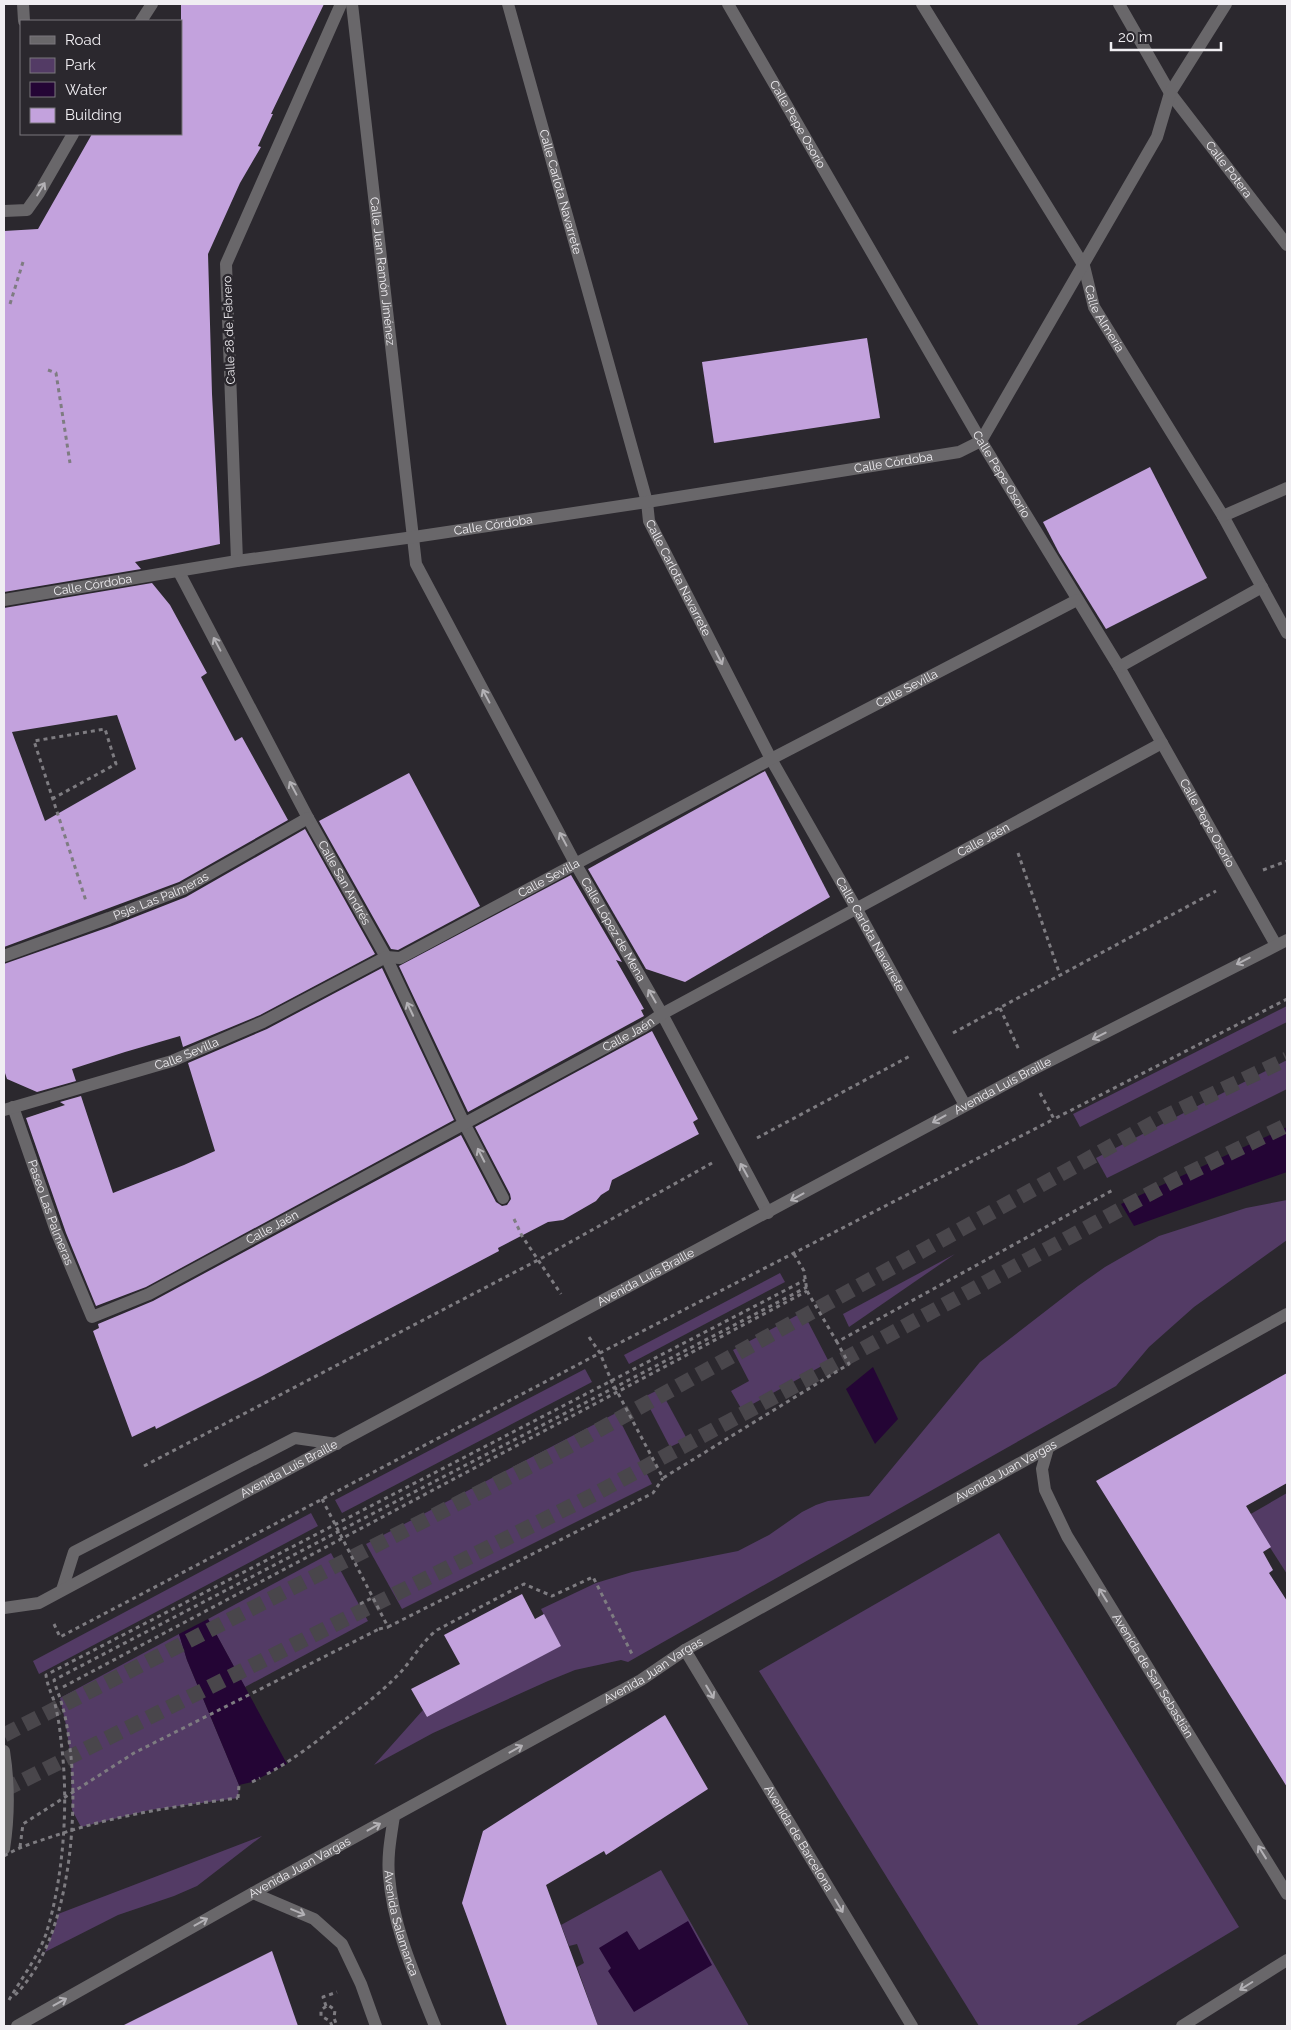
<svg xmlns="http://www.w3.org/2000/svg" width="1291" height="2030" font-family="Raleway,sans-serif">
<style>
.green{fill:#533b65}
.water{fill:#240535}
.building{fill:#c3a2dd;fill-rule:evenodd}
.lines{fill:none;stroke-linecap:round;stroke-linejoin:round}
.highway-tunnel{stroke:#49464b;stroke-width:15;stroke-dasharray:15 8;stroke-linecap:butt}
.path{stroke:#7e7c81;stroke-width:3;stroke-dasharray:4 4;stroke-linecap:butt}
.minor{stroke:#69676a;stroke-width:12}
.path-bridge{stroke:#7e7c81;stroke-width:3;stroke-dasharray:4 4;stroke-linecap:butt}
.oneway{stroke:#b3b1b5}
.labels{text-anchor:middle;stroke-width:5;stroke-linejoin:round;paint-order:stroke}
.street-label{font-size:12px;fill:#f0eef2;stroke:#2b282e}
</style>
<rect width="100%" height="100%" fill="#2b282e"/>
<g class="green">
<polygon points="1287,1006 1287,1022 1080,1127 1073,1114"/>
<polygon points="1287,1060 1287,1089 1107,1178 1096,1158"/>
<polygon points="1287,1200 1287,1240 1194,1307 1149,1347 1116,1386 628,1662 621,1660 575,1670 548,1681 433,1733 374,1765 423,1710 427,1717 560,1646 541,1609 596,1583 632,1572 738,1551 769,1535 802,1512 816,1505 828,1501 869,1496 980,1362 1078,1286 1105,1267 1159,1236 1246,1208"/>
<polygon points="955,1254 849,1327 843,1314"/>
<polygon points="780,1273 785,1282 629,1364 624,1355"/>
<polygon points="803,1312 829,1362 742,1410 731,1391 749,1381 733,1350"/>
<polygon points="585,1369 592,1382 342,1513 335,1500"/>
<polygon points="660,1389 687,1439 670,1447 644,1397"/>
<polygon points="616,1413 652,1484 402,1609 366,1544"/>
<polygon points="1287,1493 1287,1574 1249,1515"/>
<polygon points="311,1513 318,1526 39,1674 33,1661"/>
<polygon points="999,1533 1239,1927 1075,2026 979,2026 759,1671"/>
<polygon points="331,1553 368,1621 245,1687 208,1619"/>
<polygon points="179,1634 187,1660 239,1785 238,1798 150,1810 81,1827 72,1810 71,1759 66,1725 60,1698"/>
<polygon points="262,1836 197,1886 174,1896 118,1915 45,1952 56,1925 58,1914"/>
<polygon points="661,1870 749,2026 598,2026 577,1967 584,1963 577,1944 569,1946 561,1925"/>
</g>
<g class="water">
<polygon points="1287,1127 1287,1172 1134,1226 1121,1204"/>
<polygon points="873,1367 898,1419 875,1444 846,1389"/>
<polygon points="208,1619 287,1764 252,1782 239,1785 187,1660 179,1634"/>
<polygon points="688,1921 712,1965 634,2012 608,1971 611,1968 599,1948 627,1931 639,1950"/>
</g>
<g class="building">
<polygon points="181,4 324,4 271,114 273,114 258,146 261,147 240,183 208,254 212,394 220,544 135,562 141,569 4,592 4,231 38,229 92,134 181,134"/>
<polygon points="867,338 880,418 714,443 702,362"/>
<polygon points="1150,467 1207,578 1106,629 1059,553 1043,522"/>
<path d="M 152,583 L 170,605 L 207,673 L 201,677 L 235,741 L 242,737 L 288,820 L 179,882 L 4,947 L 4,608 ZM 117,715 L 136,769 L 45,821 L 12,732 Z"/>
<polygon points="765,771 830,897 685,982 646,969 588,869"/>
<polygon points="409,773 480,906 398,950 391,949 319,821"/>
<polygon points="305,829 375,954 260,1015 183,1047 180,1036 125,1052 72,1069 76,1081 37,1092 7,1079 4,1070 4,964 112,926 186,897"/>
<polygon points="571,875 622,962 616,960 644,1009 641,1010 644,1016 468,1112 399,966"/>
<polygon points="382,968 454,1120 146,1287 96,1306 66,1233 26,1118 65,1105 60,1102 81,1096 113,1193 184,1165 215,1151 188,1063 267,1029"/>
<polygon points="652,1031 698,1119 693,1122 699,1134 612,1180 609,1190 601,1195 596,1201 563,1220 548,1222 498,1248 499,1251 262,1376 156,1429 155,1426 132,1437 93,1331 99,1328 98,1324 153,1301 461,1135 496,1202 502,1206 507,1205 511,1199 510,1194 475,1127"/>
<polygon points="1287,1373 1287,1483 1246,1506 1271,1547 1263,1552 1273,1570 1269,1573 1287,1601 1287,1787 1096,1481"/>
<polygon points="522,1594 535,1619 544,1614 561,1646 427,1717 411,1689 460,1664 444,1635"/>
<polygon points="665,1715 708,1789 606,1855 604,1851 546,1885 598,2026 507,2026 462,1903 483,1831"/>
<polygon points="272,1951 298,2026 122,2026"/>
</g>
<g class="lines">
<g class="highway-tunnel">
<polyline points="4,1735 566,1448 1162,1118 1287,1059"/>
<polyline points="4,1790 595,1494 1173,1181 1287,1125"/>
</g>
<g class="path">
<polyline points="10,304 23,262"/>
<polyline points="48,370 56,373 70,463"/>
<polyline points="52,799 116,764 105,729 34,741 86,901"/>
<polyline points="1018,853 1060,975"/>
<polyline points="1263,870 1287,861"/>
<polyline points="1000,1008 1019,1050"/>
<polyline points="953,1033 1216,891"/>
<polyline points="1040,1093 1054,1119 1287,999"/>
<polyline points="757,1138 910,1056"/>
<polyline points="514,1219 522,1236 561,1294"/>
<polyline points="794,1254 804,1271 807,1291 837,1342"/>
<polyline points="589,1337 600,1353 611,1380 663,1478 849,1364 837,1342 1113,1190"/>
<polyline points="144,1466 540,1259 712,1163"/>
<polyline points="322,1499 388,1627 653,1493 663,1478"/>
<polyline points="360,1604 372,1598"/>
<polyline points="54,1624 60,1637 600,1353 1054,1119"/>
<polyline points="379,1629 388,1627"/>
<polyline points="63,1687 807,1291"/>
<path d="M 267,1774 C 293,1760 316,1742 339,1724 C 358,1710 378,1695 395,1678 C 411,1663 420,1643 437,1630 L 524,1584 L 552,1596 L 593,1577 L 633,1656"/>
<polyline points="252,1782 260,1778"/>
<polyline points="238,1798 239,1785"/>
<path d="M 15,1995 C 67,1944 78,1827 71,1757 C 69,1740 67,1721 62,1705 C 60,1696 56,1689 54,1680 L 807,1287"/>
<path d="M 9,2000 C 21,1979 38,1957 46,1934 C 64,1877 69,1800 61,1741 C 60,1729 58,1716 55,1704 C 52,1694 47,1685 46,1675 L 805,1280"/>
<polyline points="326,2006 323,1997 337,1992"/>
<polyline points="332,2026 330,2021 321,2016 321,2010 328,2005 335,2010 334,2018 337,2026"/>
</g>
<g class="minor">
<polyline points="23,4 24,21"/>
<path id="s1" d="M 352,4 L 416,564 L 575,863 L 662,1014 L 768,1213"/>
<path id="s2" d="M 508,4 L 647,502 L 649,521 L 771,759 L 856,908 L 965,1105"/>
<path id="s3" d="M 728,4 L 981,441 L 1119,667 L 1276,945"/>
<path id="s4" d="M 922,4 L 1084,266 L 1094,307 L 1223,516 L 1287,633"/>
<path id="s5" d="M 1119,4 L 1170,93 L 1287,245"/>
<polyline points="141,21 152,4"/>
<polyline points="4,211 27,210 39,193 73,134"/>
<polyline points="1223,516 1287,488"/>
<polyline points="237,561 226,264 341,4"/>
<path id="s6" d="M 179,572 L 308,818 L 386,957 L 464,1123 L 503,1198"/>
<path id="s7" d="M 4,600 L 237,561 L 414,537 L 647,502 L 959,452 L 981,441 L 1157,137 L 1170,93 L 1226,4"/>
<polyline points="1119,667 1262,587"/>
<path id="s8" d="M 4,956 L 109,918 L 183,889 L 308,818"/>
<path id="s9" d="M 13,1107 L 56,1231 L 92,1317 L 149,1294 L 643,1027 L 662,1014 L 1162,743"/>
<path id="s10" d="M 4,1110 L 172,1061 L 263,1022 L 386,957 L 400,958 L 771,759 L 1077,600"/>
<path id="s11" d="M 1048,1448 L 1042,1469 L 1045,1490 L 1067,1536 L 1287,1894"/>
<polyline points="62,1590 74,1552 295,1438 337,1444"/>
<path id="s12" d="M 4,1608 L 39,1603 L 1028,1072 L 1287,940"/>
<path id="s13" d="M 685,1650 L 912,2026"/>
<path d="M 4,1751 C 9,1783 9,1817 4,1849"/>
<path id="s14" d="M 394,1816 C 391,1836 387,1856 389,1876 C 393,1928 416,1978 435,2026"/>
<polyline points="253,1893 314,1919 342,1944 361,1984 376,2026"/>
<path id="s15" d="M 17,2026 L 253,1893 L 641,1680 L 685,1650 L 1287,1314"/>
<polyline points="1182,2026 1287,1960"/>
</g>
<g class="path-bridge">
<polyline points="20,1847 23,1824 134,1753 379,1629"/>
<path d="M 4,1856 C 21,1846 39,1841 57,1835 C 116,1815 176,1806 238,1798"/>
</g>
</g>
<defs><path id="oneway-shaft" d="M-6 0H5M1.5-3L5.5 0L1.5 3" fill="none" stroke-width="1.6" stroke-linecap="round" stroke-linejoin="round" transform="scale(1.25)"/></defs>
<g class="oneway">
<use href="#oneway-shaft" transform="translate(41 189) rotate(-59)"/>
<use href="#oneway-shaft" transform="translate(217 644) rotate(-118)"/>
<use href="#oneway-shaft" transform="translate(719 658) rotate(63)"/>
<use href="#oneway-shaft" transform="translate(486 696) rotate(-118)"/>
<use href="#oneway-shaft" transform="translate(293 788) rotate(-118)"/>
<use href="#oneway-shaft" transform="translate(563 839) rotate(-118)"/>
<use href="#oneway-shaft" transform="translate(1243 961) rotate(153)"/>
<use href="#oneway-shaft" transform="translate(652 996) rotate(-120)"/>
<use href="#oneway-shaft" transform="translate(410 1009) rotate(-115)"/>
<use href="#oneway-shaft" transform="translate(1099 1036) rotate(153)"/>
<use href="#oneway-shaft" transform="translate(939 1119) rotate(151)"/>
<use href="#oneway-shaft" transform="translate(481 1155) rotate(-117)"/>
<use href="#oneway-shaft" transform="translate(744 1170) rotate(-119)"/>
<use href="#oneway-shaft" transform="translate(797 1197) rotate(151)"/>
<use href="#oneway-shaft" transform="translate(1103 1595) rotate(-122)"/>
<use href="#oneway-shaft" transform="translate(710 1692) rotate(59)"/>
<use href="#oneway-shaft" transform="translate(516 1749) rotate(-29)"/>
<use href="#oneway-shaft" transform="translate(374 1827) rotate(-29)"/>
<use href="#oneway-shaft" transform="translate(1262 1852) rotate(-122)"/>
<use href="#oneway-shaft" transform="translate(839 1906) rotate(59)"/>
<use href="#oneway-shaft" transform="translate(298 1912) rotate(23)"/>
<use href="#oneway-shaft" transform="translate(201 1922) rotate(-29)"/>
<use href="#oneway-shaft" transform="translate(1246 1986) rotate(148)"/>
<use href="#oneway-shaft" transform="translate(60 2002) rotate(-29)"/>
</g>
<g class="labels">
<g class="street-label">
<text dy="4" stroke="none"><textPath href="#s3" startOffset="139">Calle Pepe Osorio</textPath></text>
<text dy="4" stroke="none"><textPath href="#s5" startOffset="199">Calle Potera</textPath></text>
<text dy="4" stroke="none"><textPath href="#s2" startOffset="195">Calle Carlota Navarrete</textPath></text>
<text dy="4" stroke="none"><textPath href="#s1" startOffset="269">Calle Juan Ramón Jiménez</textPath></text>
<text dy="4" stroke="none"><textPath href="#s4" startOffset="365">Calle Almería</textPath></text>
<text transform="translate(229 330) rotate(-92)" y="4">Calle 28 de Febrero</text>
<text dy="4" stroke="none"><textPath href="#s7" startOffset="900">Calle Córdoba</textPath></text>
<text dy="4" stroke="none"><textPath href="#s3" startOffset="544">Calle Pepe Osorio</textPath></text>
<text dy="4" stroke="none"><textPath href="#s7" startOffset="495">Calle Córdoba</textPath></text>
<text dy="4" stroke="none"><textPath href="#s2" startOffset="600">Calle Carlota Navarrete</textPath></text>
<text dy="4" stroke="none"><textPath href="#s7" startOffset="90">Calle Córdoba</textPath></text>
<text dy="4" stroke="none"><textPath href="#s10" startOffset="1001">Calle Sevilla</textPath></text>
<text dy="4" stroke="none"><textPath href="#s3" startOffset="949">Calle Pepe Osorio</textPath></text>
<text dy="4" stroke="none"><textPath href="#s9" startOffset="1236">Calle Jaén</textPath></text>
<text dy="4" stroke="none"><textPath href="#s10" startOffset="596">Calle Sevilla</textPath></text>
<text dy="4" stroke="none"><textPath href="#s6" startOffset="352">Calle San Andrés</textPath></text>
<text dy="4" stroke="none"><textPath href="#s8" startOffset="168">Psje. Las Palmeras</textPath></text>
<text dy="4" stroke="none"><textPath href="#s1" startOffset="979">Calle López de Mena</textPath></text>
<text dy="4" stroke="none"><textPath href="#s2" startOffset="1005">Calle Carlota Navarrete</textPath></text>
<text dy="4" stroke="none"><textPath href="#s9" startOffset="831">Calle Jaén</textPath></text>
<text dy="4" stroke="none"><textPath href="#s10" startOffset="191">Calle Sevilla</textPath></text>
<text dy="4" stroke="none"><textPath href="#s12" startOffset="1129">Avenida Luis Braille</textPath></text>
<text dy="4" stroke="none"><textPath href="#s9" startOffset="112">Paseo Las Palmeras</textPath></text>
<text dy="4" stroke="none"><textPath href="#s9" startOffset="426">Calle Jaén</textPath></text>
<text dy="4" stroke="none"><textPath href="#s12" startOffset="724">Avenida Luis Braille</textPath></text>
<text dy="4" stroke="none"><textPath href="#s12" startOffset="319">Avenida Luis Braille</textPath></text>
<text dy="4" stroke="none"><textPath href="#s15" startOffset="1134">Avenida Juan Vargas</textPath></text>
<text dy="4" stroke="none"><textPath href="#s15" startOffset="729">Avenida Juan Vargas</textPath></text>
<text dy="4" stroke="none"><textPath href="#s11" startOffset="258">Avenida de San Sebastián</textPath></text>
<text dy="4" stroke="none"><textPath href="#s13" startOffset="220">Avenida de Barcelona</textPath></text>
<text dy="4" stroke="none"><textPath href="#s15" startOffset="324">Avenida Juan Vargas</textPath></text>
<text dy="4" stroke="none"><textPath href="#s14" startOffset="109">Avenida Salamanca</textPath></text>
</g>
</g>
<rect width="1291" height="2030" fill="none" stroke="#f0eef2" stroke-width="10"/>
<rect x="20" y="20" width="162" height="115" fill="#2b282e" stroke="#7a777c"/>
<rect x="30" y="36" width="25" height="8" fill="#69676a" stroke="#7a777c"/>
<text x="65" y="45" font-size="15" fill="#f0eef2">Road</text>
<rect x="30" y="58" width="25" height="15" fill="#533b65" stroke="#7a777c"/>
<text x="65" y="70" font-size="15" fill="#f0eef2">Park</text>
<rect x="30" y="82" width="25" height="15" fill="#240535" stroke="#7a777c"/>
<text x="65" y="95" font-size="15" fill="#f0eef2">Water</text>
<rect x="30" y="108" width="25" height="15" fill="#c3a2dd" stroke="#7a777c"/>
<text x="65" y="120" font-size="15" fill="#f0eef2">Building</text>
<path d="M1111 42v8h110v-8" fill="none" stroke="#f0eef2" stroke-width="2.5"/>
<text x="1118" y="42" font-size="15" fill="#f0eef2" stroke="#2b282e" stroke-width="4" paint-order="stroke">20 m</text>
</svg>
